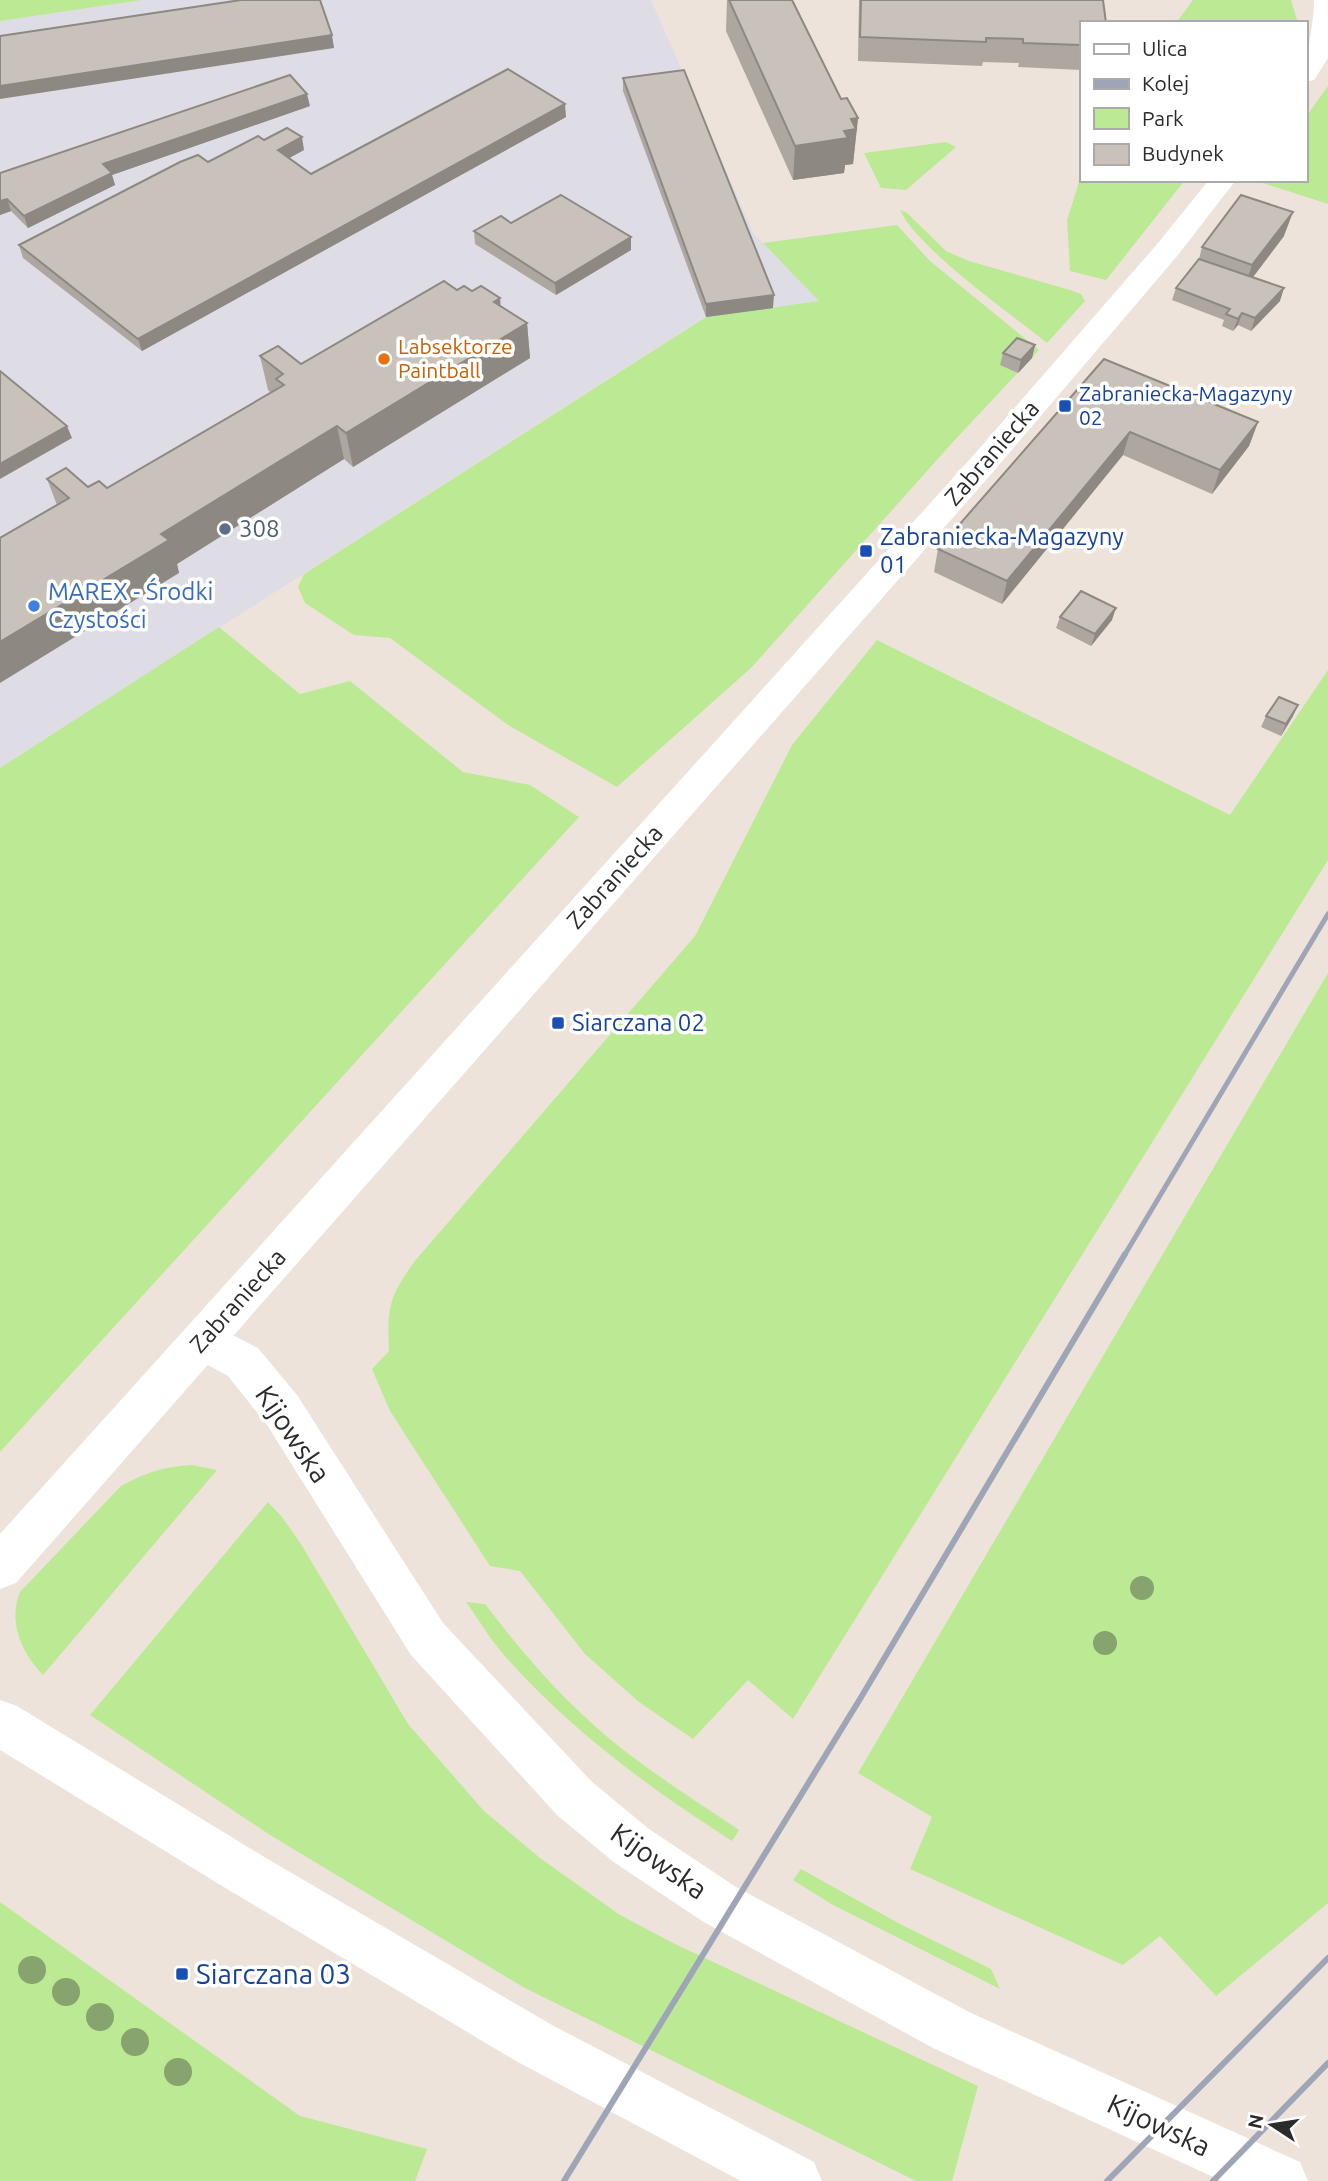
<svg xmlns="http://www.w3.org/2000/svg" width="1328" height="2181" font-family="Ubuntu,sans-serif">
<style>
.industrial{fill:#dedde6}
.green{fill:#bce993}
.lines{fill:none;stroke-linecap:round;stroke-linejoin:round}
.tertiary{fill:#fff;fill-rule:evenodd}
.secondary{fill:#fff;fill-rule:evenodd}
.rail-far1{stroke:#9ea5b7;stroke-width:5}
.rail{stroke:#9ea5b7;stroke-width:6}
.tree{fill:#87a36e}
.wall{fill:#ada7a0}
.shaded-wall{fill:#8d8882}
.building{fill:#c9c2ba;stroke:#8d8882;stroke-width:2}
.food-dot{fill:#e8710a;stroke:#fff;stroke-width:2.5}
.transit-dot{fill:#1a4fb4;stroke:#fff;stroke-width:2.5}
.service-dot{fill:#5c6f8a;stroke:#fff;stroke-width:2.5}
.shop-dot{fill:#3f7fe0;stroke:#fff;stroke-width:2.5}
.labels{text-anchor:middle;stroke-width:7;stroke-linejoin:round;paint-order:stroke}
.far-food-label{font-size:21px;fill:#c56008;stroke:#fff;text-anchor:start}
.far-transit-label{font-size:21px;fill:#164399;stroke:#fff;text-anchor:start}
.street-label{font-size:24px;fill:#2b2b2b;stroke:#fff}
.service-label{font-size:24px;fill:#4e5e75;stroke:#fff;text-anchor:start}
.transit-label{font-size:24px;fill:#164399;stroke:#fff;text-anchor:start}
.shop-label{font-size:24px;fill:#366cbe;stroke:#fff;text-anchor:start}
.near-street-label{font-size:28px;fill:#2b2b2b;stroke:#fff}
.near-transit-label{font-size:28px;fill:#164399;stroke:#fff;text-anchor:start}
</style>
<rect width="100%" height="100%" fill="#eee3db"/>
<polygon class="industrial" points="142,0 651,0 754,234 820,301 705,317 0,768 0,21"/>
<g class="green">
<polygon points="0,0 142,0 0,21"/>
<polygon points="1193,0 1291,0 1298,23 1176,23"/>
<polygon points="1328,86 1328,204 1260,182 1305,180 1305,118"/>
<polygon points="946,142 956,147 906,190 881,188 864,153"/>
<polygon points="1081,176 1081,180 1185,180 1106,280 1070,271 1067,220"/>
<path d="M 900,210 L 906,212 L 946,251 L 969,261 L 1070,290 L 1081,294 L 1085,301 L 1047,343 C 1011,314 918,249 900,210 Z"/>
<polygon points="897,225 930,261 1039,350 952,443 751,668 617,787 508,725 390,638 354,635 305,603 298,587 304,574 706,317 819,301 763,243"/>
<polygon points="219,627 300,694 350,681 463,772 530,785 579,817 0,1452 0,768"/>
<path d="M 877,640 L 1230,815 L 1328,670 L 1328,860 L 793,1719 L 748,1680 L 693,1739 L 639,1702 L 585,1654 L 520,1571 L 490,1566 L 390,1411 L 372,1369 L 389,1351 C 387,1308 389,1297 414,1262 L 695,936 L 792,745 Z"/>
<polygon points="1328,973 1328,1903 1216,1996 1160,1936 1123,1965 910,1869 932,1817 858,1773"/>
<path d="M 192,1465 L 217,1470 L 43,1675 C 21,1652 8,1622 20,1592 L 121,1486 C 144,1473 165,1466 192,1465 Z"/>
<polygon points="268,1502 282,1517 301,1544 408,1724 484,1811 540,1858 620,1915 675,1944 978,2086 952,2181 916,2181 523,1987 270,1835 90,1715"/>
<path d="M 466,1602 L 485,1604 C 516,1644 547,1682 584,1716 C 630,1760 686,1794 739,1830 L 732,1841 C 649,1788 569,1729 504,1655 C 490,1639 479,1620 466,1602 Z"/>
<polygon points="801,1869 900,1924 991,1969 1000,1989 833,1905 793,1880"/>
<polygon points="0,1902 300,2116 427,2149 415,2181 0,2181"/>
</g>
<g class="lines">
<g class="tertiary">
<polygon points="203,1320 258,1348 297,1395 443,1623 592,1782 649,1829 736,1887 969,2012 1300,2162 1308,2181 1222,2181 933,2048 702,1921 615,1863 558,1816 411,1655 267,1425 228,1376 188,1354 182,1340 188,1326"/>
<polygon points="0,1700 17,1706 266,1858 552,2025 814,2162 822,2181 741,2181 516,2061 232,1892 0,1750"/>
</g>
<g class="secondary">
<path d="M 1314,0 L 1328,0 L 1328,58 L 1314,80 L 1305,82 C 1305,54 1314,29 1314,0 Z"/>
<polygon points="1209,180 1236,180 1178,255 993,472 16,1583 0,1589 0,1534 971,458 1158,243"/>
</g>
<polyline class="rail-far1" points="1124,1256 1328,914"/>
<g class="rail">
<polyline points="564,2181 860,1699 1125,1254"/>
<polyline points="1107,2181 1328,1958"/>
<polyline points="1213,2181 1328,2063"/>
</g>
</g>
<g class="tree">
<circle cx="1142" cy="1588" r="12"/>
<circle cx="1105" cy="1643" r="12"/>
<circle cx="32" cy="1970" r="14"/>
<circle cx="66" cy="1992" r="14"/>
<circle cx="100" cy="2017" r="14"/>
<circle cx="135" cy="2042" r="14"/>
<circle cx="178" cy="2072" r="14"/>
</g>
<g class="wall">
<polygon points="727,0 792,0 841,99 858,118 853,164 845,165 844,173 793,180 726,31"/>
<polygon points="859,0 1103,0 1081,23 1081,70 1018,67 1019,63 983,62 982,66 858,61"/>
<polygon points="623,78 773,308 706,317 623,91"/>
<polygon points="310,106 112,175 115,185 28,228 11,211 0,215 0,173"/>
<polygon points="566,117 142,351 23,258 19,245 208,162 304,150 289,158 311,174"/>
<polygon points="511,223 631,237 631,250 556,295 475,244 474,231"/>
<polygon points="1284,236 1253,277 1280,301 1251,331 1238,325 1233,331 1222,326 1224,320 1172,300 1176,288 1199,259 1202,247"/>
<polygon points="457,290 472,291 501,306 527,323 530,358 353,467 344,459 177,564 179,573 57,505 47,479 88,487 107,488 271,393 268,390 260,356 301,364"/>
<polygon points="1035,345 1032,358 1018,373 1000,365 1003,353"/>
<polygon points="1104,359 1258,422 1249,446 1212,494 1123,455 1002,604 934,572 938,549"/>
<polygon points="1060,617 1112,620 1091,646 1056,628"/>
<polygon points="1266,716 1293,716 1281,736 1261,727"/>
</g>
<g class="shaded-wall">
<polygon points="332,35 334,48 0,99 0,86"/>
<polygon points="307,94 310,106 112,175 115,185 28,228 24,216 103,164"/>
<polygon points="565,104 566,117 142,351 138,339"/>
<polygon points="858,118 853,164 845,165 844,173 793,180 795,146 844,131 851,119"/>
<polygon points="302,137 304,150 280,163 278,150"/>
<polygon points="7,199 11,211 0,215 0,201"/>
<polygon points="1293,212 1284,236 1244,289 1252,265"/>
<polygon points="631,237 631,250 556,295 555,283"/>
<polygon points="1284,288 1280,301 1251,331 1255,318"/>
<polygon points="774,295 773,308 706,317 706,304"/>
<polygon points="500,298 503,333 494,302"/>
<polygon points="1242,313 1238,325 1233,331 1238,319"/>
<polygon points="527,323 530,358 353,467 346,433"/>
<polygon points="1035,345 1032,358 1018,373 1021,360"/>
<polygon points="1258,422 1249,446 1212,494 1220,470"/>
<polygon points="67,426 72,438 0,479 0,464"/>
<polygon points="337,426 344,459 177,564 179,573 0,683 0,642 161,534"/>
<polygon points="1130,432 1123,455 1002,604 1007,581"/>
<polygon points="1116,608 1112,620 1091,646 1095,634"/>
<polygon points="1298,705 1293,716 1281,736 1286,724"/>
</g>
<g class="building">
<polygon points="241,0 320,0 332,35 0,86 0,36"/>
<polygon points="729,0 792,0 841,99 847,98 858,118 851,119 856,129 844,131 848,138 795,146"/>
<polygon points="861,0 1103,0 1106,23 1081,23 1081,45 1023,43 1023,39 986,38 986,42 860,37"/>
<polygon points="508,69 565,104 138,339 19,245 180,162 198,155 208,162 258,136 264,140 287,128 302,137 278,150 311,174"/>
<polygon points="684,70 774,295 706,304 623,78"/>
<polygon points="290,75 307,94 103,164 112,173 24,216 7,199 0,201 0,173"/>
<polygon points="561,195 631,237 555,283 474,231 501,216 511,223"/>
<polygon points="1241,195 1293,212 1252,265 1202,247"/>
<polygon points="1199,259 1284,288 1255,318 1242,313 1238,319 1226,314 1230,309 1176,288"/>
<polygon points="444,281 457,290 464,286 472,291 481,286 500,298 494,302 527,323 346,433 337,426 161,534 169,540 0,642 0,538 69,498 47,479 66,468 88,487 99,481 107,488 284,385 276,379 283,374 260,356 278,346 301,364"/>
<polygon points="1017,338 1035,345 1021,360 1003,353"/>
<polygon points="1104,359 1258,422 1220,470 1130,432 1007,581 938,549"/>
<polygon points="0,371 67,426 0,464"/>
<polygon points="1081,591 1116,608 1095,634 1060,617"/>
<polygon points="1279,697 1298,705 1286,724 1266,716"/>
</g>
<circle class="food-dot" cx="384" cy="359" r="7"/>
<g class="transit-dot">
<rect x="1058" y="399" width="14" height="14" rx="3.5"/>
<rect x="859" y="544" width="14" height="14" rx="3.5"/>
<rect x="551" y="1016" width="14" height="14" rx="3.5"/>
<rect x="175" y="1967" width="14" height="14" rx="3.5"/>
</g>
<circle class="service-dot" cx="225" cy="529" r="7"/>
<circle class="shop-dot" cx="34" cy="606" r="7"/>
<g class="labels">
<g class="far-food-label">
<text x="398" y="354">Labsektorze<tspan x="398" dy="24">Paintball</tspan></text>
</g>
<g class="far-transit-label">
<text x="1079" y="401">Zabraniecka-Magazyny<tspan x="1079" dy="24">02</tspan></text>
</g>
<g class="street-label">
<text transform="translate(992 453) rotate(-49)" y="8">Zabraniecka</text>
<text transform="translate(615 877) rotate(-48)" y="8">Zabraniecka</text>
<text transform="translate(238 1301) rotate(-48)" y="8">Zabraniecka</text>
</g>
<g class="service-label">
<text x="239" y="537">308</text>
</g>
<g class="transit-label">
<text x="880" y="545">Zabraniecka-Magazyny<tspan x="880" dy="28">01</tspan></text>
<text x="572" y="1031">Siarczana 02</text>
</g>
<g class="shop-label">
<text x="48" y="600">MAREX - Środki<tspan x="48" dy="28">Czystości</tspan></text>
</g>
<g class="near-street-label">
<text transform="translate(293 1434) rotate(56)" y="10">Kijowska</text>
<text transform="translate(659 1861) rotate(35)" y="10">Kijowska</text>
<text transform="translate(1159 2125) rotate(25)" y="10">Kijowska</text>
</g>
<g class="near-transit-label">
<text x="196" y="1984">Siarczana 03</text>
</g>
</g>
<rect x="1080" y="21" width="228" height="161" fill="#ffffff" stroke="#aaaaaa" stroke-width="2"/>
<rect x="1094" y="44" width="35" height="10" fill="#ffffff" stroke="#aaaaaa" stroke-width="2"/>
<text x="1142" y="56" font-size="21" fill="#2b2b2b">Ulica</text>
<rect x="1094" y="79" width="35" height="10" fill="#9ea5b7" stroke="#aaaaaa" stroke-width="2"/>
<text x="1142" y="91" font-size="21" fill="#2b2b2b">Kolej</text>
<rect x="1094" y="108" width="35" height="21" fill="#bce993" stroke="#aaaaaa" stroke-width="2"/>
<text x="1142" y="126" font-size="21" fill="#2b2b2b">Park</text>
<rect x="1094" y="144" width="35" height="21" fill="#c9c2ba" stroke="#aaaaaa" stroke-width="2"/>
<text x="1142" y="161" font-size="21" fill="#2b2b2b">Budynek</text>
<g transform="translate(1272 2125) rotate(282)" stroke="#ffffff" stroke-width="5" paint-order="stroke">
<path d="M0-5L12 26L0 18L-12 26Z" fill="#2b2b2b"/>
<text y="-10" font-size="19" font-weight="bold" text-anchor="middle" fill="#2b2b2b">N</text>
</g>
</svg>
